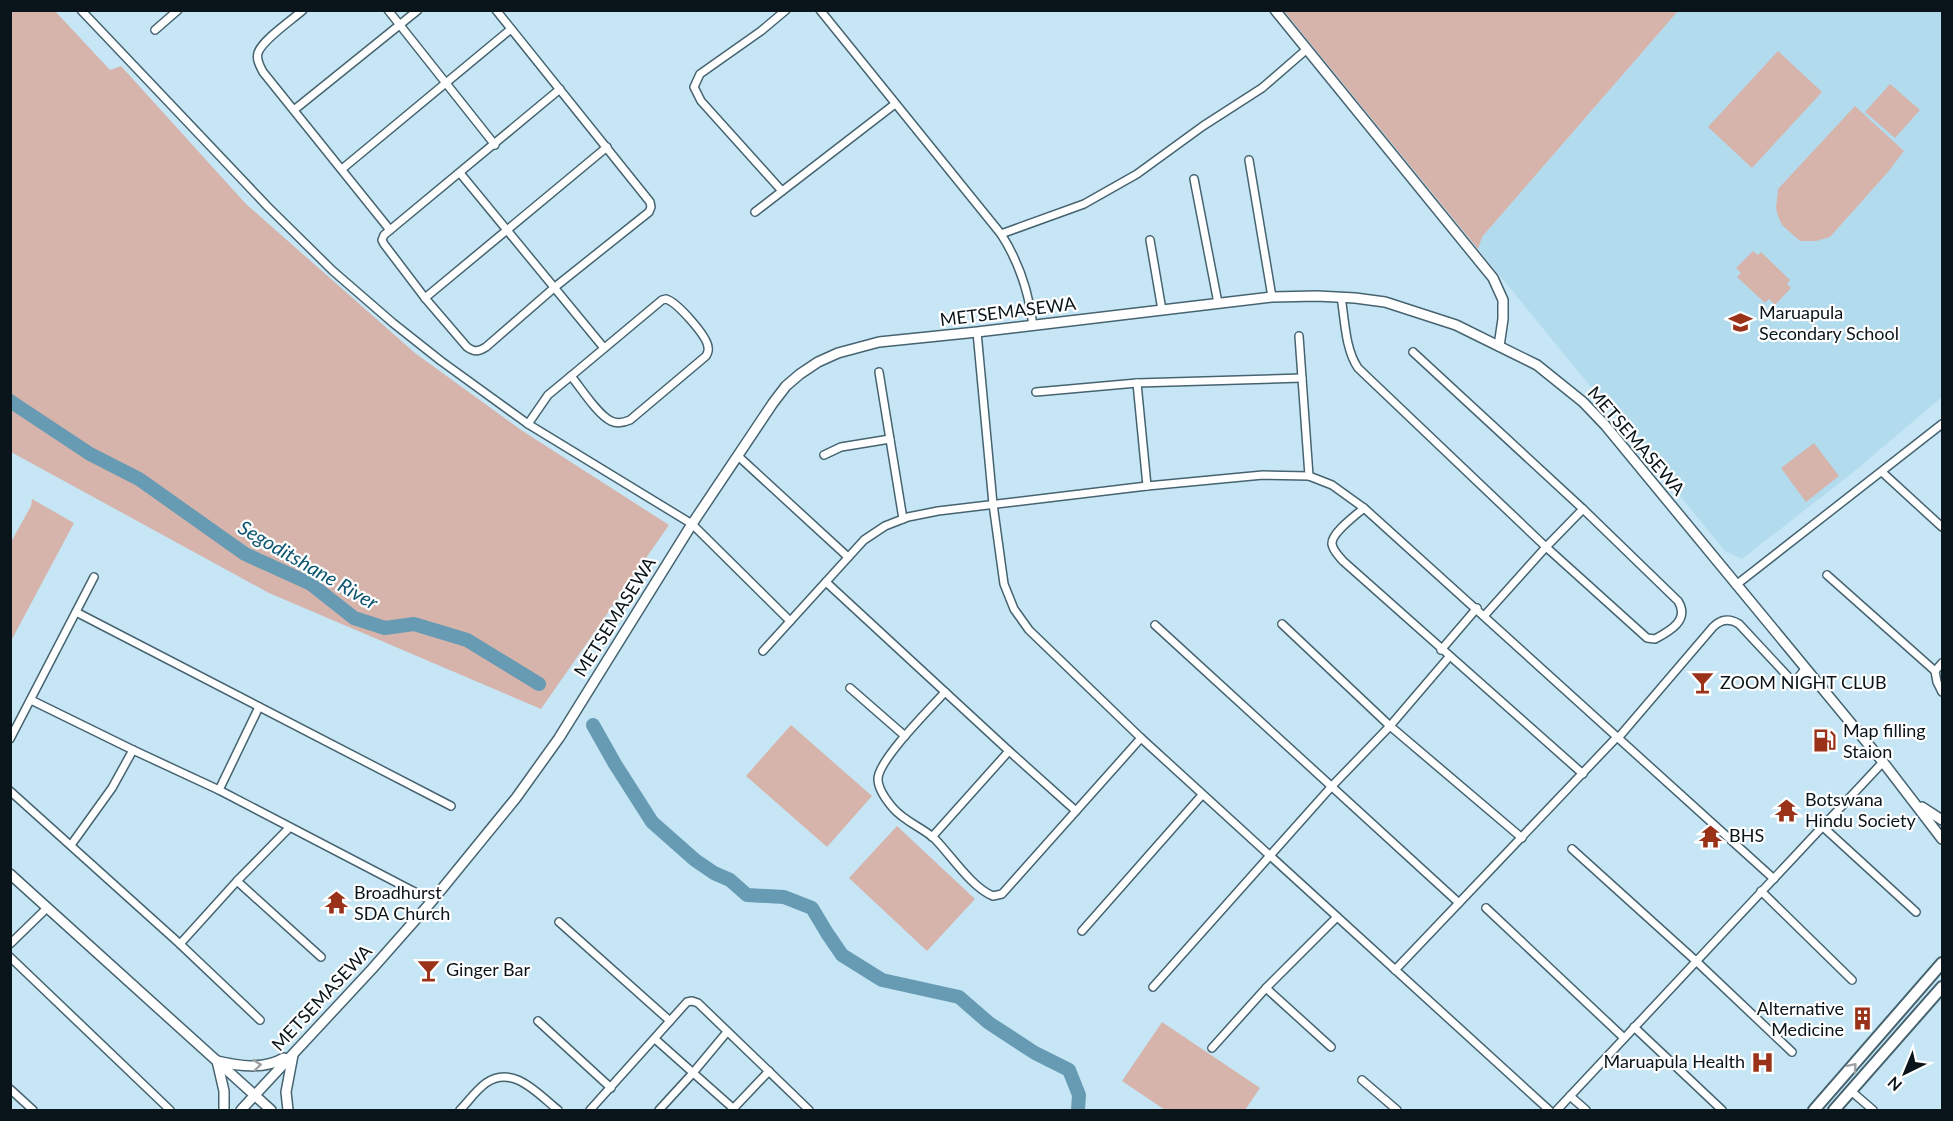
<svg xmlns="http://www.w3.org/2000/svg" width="1953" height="1121" font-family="Lato,sans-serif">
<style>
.built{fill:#b3dbee}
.green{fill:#d6b4ab}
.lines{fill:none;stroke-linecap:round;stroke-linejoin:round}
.river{stroke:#669bb3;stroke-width:14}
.minor-casing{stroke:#466370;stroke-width:10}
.tertiary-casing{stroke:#466370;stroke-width:12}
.secondary-casing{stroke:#466370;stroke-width:14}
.minor{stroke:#fff;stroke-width:7}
.tertiary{stroke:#fff;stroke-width:9}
.secondary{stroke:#fff;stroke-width:10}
.oneway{stroke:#9da1a3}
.labels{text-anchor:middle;stroke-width:4.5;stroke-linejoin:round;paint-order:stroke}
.street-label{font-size:18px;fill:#09151a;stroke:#fff}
.poi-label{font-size:18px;fill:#09151a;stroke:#fff;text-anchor:start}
.water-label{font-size:20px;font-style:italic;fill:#0d566f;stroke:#fff}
</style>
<rect width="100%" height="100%" fill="#c6e6f6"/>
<polygon class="built" points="1678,11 1942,11 1942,397 1851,474 1742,559 1725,551 1478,249 1482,237"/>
<g class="green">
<polygon points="10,11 55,11 110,70 121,66 246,204 415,353 521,430 669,525 541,709 269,593 11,452"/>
<polygon points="1284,11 1678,11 1482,237 1478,249"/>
<polygon points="1778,51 1822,92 1752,168 1708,127"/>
<polygon points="1890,84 1920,110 1895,138 1865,112"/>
<polygon points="1855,106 1904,151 1888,172 1830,237 1816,241 1800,241 1782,225 1778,216 1776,208 1778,189"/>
<polygon points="1753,251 1758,255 1761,252 1790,280 1787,284 1791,288 1775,305 1769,299 1765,303 1737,277 1741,273 1736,268"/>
<polygon points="1814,443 1839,476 1806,502 1781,468"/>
<polygon points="32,499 74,523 11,641 11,542 31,506"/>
<polygon points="791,725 872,796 827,847 746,776"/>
<polygon points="897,826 975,899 927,951 849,878"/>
<polygon points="1162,1022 1260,1088 1245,1110 1165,1110 1122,1081"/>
</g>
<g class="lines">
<g class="river">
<polyline points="10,401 90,454 139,479 245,554 311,584 354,618 385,628 414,624 467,640 539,684"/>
<polyline points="593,725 615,764 652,822 695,860 714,873 730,880 747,895 784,897 812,908 827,933 842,955 882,980 959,997 989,1023 1035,1053 1069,1070 1079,1095 1078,1110"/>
</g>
<defs>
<g id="minor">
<polyline points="81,10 268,207 333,271 393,323 441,361 528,424 692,524 790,621"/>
<path d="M 303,10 C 292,20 262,40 258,53 C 256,60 260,66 263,72 L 390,230"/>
<polyline points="388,10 495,145"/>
<path d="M 496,10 C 548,74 599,138 650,202 L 651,207 L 649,212 L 555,287 L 486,347 C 478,352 474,352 467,347 L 425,298 L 384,244 L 382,240 L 384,235 L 560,89"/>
<path d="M 820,10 L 1001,234 C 1019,262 1029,292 1033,326"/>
<polyline points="155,30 178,10"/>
<polyline points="294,110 418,10"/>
<polyline points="1249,160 1272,297"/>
<polyline points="342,169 511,29"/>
<polyline points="460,173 604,348"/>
<polyline points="1194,179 1218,303"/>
<polyline points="782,191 701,101 694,87 700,74 761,31 786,10"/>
<polyline points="755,212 895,104"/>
<polyline points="1001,234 1084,204 1137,174 1203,126 1262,88 1307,49"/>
<polyline points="1150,240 1162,310"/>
<path d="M 1341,297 C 1345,320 1345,349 1358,368 L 1546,547 L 1647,638 L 1655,639 C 1670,631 1690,620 1678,601 L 1583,509 L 1413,352"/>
<polyline points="425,298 607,147"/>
<path d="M 666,299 C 677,302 707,336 708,347 C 709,351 708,352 706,356 L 630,420 C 623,423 617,424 611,421 C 597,414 581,388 571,376 L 662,300 Z"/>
<polyline points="977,332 993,504 1004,584 1014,609 1029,630 1141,738 1549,1110"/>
<polyline points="1299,336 1309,476"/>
<polyline points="879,372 903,519"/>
<polyline points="1137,383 1147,486"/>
<polyline points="1036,392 1137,383 1302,378"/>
<polyline points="528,424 548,395 571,376"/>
<polyline points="824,455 841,447 890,439"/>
<polyline points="738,456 848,557"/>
<polyline points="1882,472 1942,527"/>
<path d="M 1364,508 C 1356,515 1331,533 1332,544 C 1333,551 1339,556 1343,561 L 1583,774"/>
<polyline points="1827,575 1935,671"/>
<polyline points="826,582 1009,751 1076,811"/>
<polyline points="1736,585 1942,424"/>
<polyline points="76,612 451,806"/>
<polyline points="1485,615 1546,547 1583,509"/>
<polyline points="1282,624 1390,726 1522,838"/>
<polyline points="1155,625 1459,903"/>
<polyline points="1441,650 1477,608"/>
<polyline points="763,651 864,540 885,526 908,517 938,511 1147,486 1263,475 1309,476 1332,485 1364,508 1774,879"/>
<polyline points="1935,671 1937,682 1942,692"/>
<polyline points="1935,671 1942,663"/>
<polyline points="850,688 905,736"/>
<path d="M 945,692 C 931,708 878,760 878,779 C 878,789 887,801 893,808 C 904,821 921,827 934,838 C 950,854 972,888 993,896 L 1002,894 L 1141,738"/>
<polyline points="31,700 133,750 219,790 432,901"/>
<path d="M 1619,737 L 1713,627 C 1721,619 1730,618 1739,624 L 1794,683 L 1805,669"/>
<polyline points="10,739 94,577"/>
<polyline points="219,790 259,707"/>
<polyline points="10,791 180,944 260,1020"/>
<polyline points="1822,826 1916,912"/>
<polyline points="932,837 1009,751"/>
<polyline points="71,845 112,788 133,750"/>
<polyline points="1572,849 1696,961 1792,1052"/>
<polyline points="237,881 321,957"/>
<polyline points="1761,891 1852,980"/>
<polyline points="1486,908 1624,1038"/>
<polyline points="559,922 670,1021"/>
<polyline points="1082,931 1202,795"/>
<polyline points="10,944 47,908"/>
<polyline points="180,944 237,881 289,828"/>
<polyline points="10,957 170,1110"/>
<polyline points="1395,970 1617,737"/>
<polyline points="1153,987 1332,786 1390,726 1449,657"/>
<polyline points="1266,988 1331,1047"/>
<polyline points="538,1021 611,1088"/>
<polyline points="1634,1027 1722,1110"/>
<polyline points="655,1039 735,1110"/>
<polyline points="1212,1048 1266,988 1337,917"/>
<polyline points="1362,1080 1397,1110"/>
<polyline points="10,1089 33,1110"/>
<polyline points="1851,1091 1873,1110"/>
<polyline points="1570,1096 1586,1110"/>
<path d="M 460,1110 C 468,1102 476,1090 486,1083 C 513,1064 538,1094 558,1110"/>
<polyline points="590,1110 687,1002 692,1001 698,1003 809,1110"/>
<polyline points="659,1110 692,1074 727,1032"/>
<polyline points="732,1110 769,1071"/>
<polyline points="1557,1110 1883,762"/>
</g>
<g id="tertiary">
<polyline points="1275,10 1493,278 1503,300 1503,319 1499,346"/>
<polyline points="1922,807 1942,820"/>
<polyline points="10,874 271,1110"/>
<path d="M 224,1110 L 224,1091 L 217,1061 C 239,1066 263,1070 284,1058"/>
<polyline points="241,1110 372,969 432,901 516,798 559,738 692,524 773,403 786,386 800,374 818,362 838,353 879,342 977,332 1272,297 1317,296 1355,298 1385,302 1456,325 1537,365 1583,402 1605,425 1883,762 1942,839"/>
<polyline points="288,1110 286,1092 293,1055"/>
</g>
<g id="secondary">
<polyline points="1814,1110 1942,963"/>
<polyline points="1834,1110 1942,987"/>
</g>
</defs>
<use href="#minor" class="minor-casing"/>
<use href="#tertiary" class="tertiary-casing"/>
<use href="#secondary" class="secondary-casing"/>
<use href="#minor" class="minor"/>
<use href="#tertiary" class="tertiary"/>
<use href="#secondary" class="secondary"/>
</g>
<defs><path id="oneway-chevron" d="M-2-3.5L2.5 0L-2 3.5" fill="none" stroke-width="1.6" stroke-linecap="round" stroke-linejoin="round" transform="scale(1.5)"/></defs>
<g class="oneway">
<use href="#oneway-chevron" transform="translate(257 1065) rotate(-6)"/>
<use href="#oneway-chevron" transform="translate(1853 1067) rotate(-49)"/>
</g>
<defs>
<symbol id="school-bare" viewBox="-9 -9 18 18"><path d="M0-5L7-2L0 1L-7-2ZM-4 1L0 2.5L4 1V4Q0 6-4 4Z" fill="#9a3219" stroke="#fff" stroke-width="2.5" paint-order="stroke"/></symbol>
<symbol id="bar-bare" viewBox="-9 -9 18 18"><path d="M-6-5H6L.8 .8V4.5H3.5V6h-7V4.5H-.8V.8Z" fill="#9a3219" stroke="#fff" stroke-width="2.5" paint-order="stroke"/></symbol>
<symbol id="fuel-bare" viewBox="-9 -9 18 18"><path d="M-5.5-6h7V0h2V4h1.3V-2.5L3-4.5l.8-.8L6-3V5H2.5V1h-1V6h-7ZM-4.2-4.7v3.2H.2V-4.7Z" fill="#9a3219" stroke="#fff" stroke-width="2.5" paint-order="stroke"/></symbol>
<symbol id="temple-bare" viewBox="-9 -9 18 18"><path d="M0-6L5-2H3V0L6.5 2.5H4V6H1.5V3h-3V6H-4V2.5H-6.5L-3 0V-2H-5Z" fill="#9a3219" stroke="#fff" stroke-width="2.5" paint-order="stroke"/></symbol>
<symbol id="building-bare" viewBox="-9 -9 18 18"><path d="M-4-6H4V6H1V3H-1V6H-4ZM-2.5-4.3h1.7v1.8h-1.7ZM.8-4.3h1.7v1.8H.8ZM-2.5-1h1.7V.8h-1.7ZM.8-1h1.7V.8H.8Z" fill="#9a3219" stroke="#fff" stroke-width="2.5" paint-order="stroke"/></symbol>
<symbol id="hospital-bare" viewBox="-9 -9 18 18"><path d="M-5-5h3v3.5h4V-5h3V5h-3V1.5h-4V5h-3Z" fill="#9a3219" stroke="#fff" stroke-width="2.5" paint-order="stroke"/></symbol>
</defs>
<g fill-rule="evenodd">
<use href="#school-bare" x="1724" y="306" width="33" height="33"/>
<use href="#bar-bare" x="1686" y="666" width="33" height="33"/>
<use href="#fuel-bare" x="1808" y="724" width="33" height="33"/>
<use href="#temple-bare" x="1770" y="794" width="33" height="33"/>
<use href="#temple-bare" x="1694" y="820" width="33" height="33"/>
<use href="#temple-bare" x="320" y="886" width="33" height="33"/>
<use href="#bar-bare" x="412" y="954" width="33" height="33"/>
<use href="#building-bare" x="1846" y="1002" width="33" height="33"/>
<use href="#hospital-bare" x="1746" y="1046" width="33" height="33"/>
</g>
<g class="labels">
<g class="street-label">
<text transform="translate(1008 312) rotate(-7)" y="6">METSEMASEWA</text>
<text transform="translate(1636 441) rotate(49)" y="6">METSEMASEWA</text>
<text transform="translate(615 617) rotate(-58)" y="6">METSEMASEWA</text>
<text transform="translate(322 998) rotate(-47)" y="6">METSEMASEWA</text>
</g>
<g class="poi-label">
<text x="1759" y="319">Maruapula<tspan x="1759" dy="21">Secondary School</tspan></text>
<text x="1720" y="689">ZOOM NIGHT CLUB</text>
<text x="1843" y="737">Map filling<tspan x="1843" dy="21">Staion</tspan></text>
<text x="1805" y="806">Botswana<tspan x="1805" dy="21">Hindu Society</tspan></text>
<text x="1729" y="842">BHS</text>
<text x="354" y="899">Broadhurst<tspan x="354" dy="21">SDA Church</tspan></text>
<text x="446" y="976">Ginger Bar</text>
<text x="1844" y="1015" text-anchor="end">Alternative<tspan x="1844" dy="21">Medicine</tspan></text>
<text x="1745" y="1068" text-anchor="end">Maruapula Health</text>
</g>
<g class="water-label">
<text transform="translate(308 565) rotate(30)" y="7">Segoditshane River</text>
</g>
</g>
<rect width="1953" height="1121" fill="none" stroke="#09151a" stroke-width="24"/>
<g transform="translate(1905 1073) rotate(223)" stroke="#ffffff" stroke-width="4.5" paint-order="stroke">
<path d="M0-4.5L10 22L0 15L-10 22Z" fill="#09151a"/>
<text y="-9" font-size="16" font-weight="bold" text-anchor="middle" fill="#09151a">N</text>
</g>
</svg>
